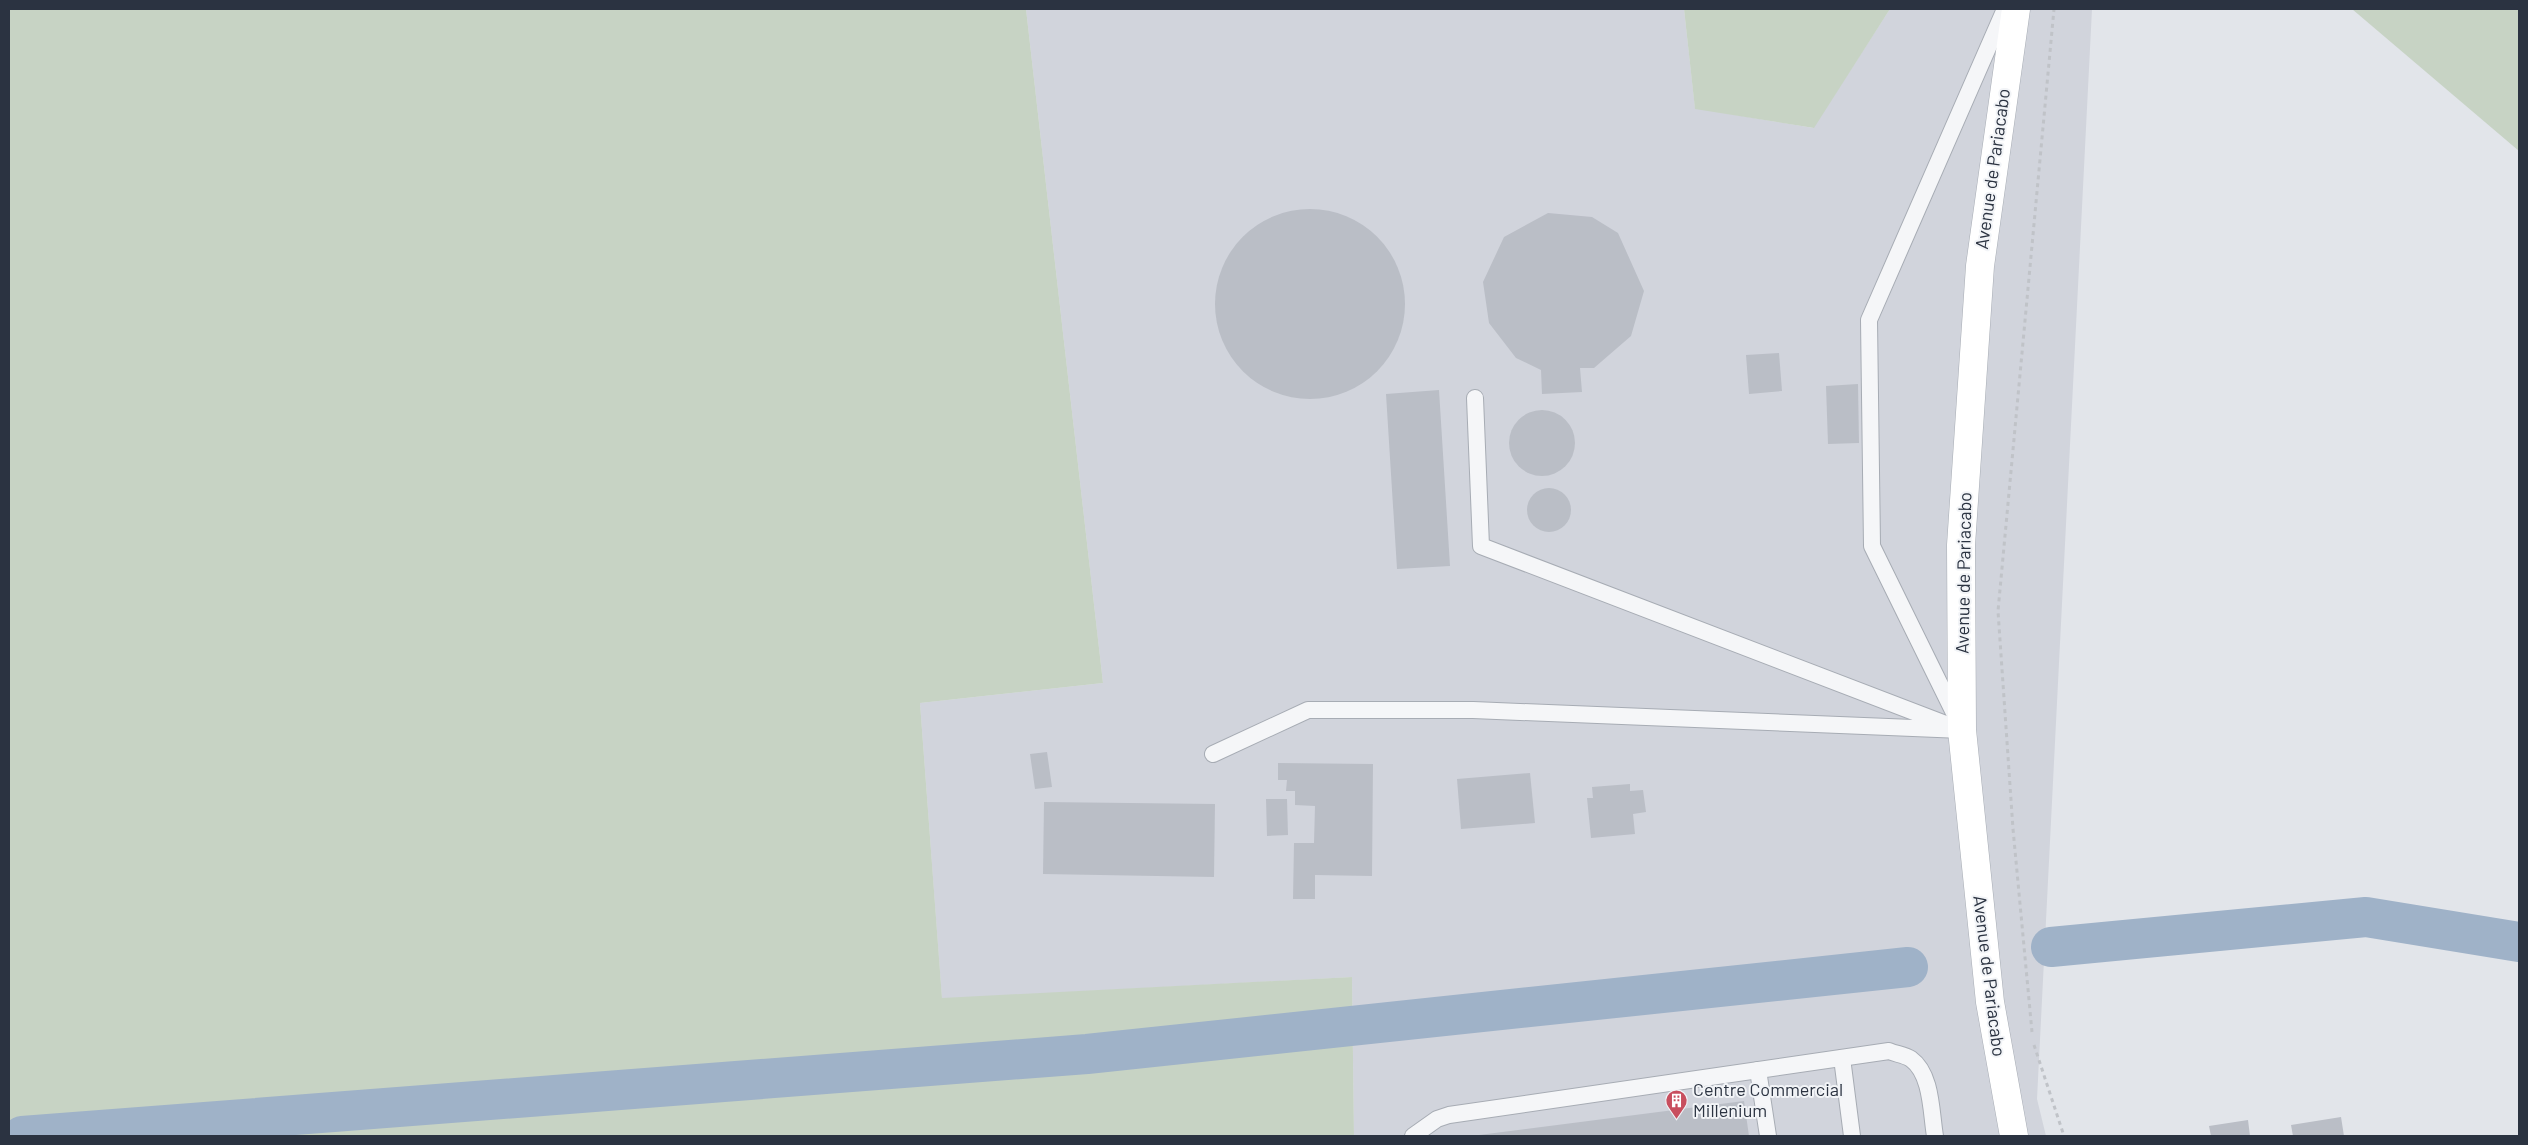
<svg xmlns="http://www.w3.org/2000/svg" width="2528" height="1145" font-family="Barlow,sans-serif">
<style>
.built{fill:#d1d4dc}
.green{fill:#c7d3c4}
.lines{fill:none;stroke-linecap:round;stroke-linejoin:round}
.canal{stroke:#9fb2c8;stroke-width:40}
.building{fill:#babec6}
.service-casing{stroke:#a7acb4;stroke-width:18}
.secondary-casing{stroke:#a7acb4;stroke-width:29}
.path{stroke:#c0c3c8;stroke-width:3;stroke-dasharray:4 4;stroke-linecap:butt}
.service{stroke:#f5f6f8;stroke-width:16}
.secondary{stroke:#fff;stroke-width:28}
.labels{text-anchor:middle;stroke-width:4;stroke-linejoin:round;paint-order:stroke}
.street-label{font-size:18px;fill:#2b3341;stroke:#f2f4f7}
.poi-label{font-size:18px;fill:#2b3341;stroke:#f2f4f7;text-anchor:start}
</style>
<rect width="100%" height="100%" fill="#e2e5ea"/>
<polygon class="built" points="1026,9 1684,9 1695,108 1813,128 1890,9 2092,9 2037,1099 2046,1136 1354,1136 1352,977 942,999 920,703 1103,683"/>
<g class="green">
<polygon points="9,9 1026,9 1103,683 920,703 942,998 1352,977 1354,1136 9,1136"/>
<polygon points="1684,9 1890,9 1814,128 1695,109"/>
<polygon points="2352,9 2519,9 2519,151"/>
</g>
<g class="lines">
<g class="canal">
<polyline points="2051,947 2366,917 2519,942"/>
<polyline points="22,1136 1087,1054 1908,967"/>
</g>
</g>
<g class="building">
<circle cx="1310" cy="304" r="95"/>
<polygon points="1548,213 1592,217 1618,233 1644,291 1631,336 1594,368 1580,368 1582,392 1542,394 1541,370 1516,358 1489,323 1483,282 1504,237"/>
<polygon points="1779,353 1782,391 1749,394 1746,355"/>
<polygon points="1858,384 1859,443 1828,444 1826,386"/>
<polygon points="1439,390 1450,566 1397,569 1386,394"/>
<circle cx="1542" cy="443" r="33"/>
<circle cx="1549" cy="510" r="22"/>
<polygon points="1047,752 1052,787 1035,789 1030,754"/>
<polygon points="1278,763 1373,764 1372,876 1315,875 1315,899 1293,899 1294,843 1314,843 1315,806 1295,805 1295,791 1286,791 1287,780 1278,780"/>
<polygon points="1530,773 1535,823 1461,829 1457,779"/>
<polygon points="1630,784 1630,791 1643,790 1646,812 1633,814 1635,834 1591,838 1587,798 1593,798 1592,787"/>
<polygon points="1266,799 1287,799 1288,835 1267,836"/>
<polygon points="1044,802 1215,804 1214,877 1043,874"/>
<polygon points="1744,1101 1749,1136 1479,1136 1479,1135"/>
<polygon points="2341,1117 2344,1136 2293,1136 2291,1125"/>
<polygon points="2248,1120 2250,1136 2211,1136 2209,1126"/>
</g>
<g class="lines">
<defs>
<g id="service">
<polyline points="1475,398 1481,546 1948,725"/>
<polyline points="1958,721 1872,546 1869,320 2005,9"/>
<polyline points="1213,754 1308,710 1473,710 1962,730"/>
<polyline points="1842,1058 1852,1136"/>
<polyline points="1758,1070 1768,1136"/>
<path d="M 1413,1136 L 1437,1119 L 1449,1115 L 1889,1051 C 1896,1054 1905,1055 1911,1059 C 1932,1074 1931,1113 1935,1136"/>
</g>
<polyline id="secondary" points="2014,1136 1990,1002 1962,730 1961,545 1980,266 2016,9"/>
</defs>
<use href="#service" class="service-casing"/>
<use href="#secondary" class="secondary-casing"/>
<g class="path">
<polyline points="2032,1032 2013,829 1998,611 2054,9"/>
<polyline points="2034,1045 2064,1136"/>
</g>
<use href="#service" class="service"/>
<use href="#secondary" class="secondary"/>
</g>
<defs>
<symbol id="building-pin" viewBox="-11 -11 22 30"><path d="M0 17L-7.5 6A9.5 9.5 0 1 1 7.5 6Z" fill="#c84e5e" stroke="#f2f4f7"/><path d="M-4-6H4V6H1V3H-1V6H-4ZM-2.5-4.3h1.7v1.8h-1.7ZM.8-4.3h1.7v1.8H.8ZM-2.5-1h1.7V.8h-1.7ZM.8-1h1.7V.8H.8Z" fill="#fff"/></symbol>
</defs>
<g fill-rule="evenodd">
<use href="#building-pin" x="1664" y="1088" width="25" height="34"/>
</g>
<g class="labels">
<g class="street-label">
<text transform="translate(1993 169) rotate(-82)" y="6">Avenue de Pariacabo</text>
<text transform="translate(1964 573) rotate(-89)" y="6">Avenue de Pariacabo</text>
<text transform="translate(1989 976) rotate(83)" y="6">Avenue de Pariacabo</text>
</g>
<g class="poi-label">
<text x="1693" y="1096">Centre Commercial<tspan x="1693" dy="21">Millenium</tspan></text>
</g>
</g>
<rect width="2528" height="1145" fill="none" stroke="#2b3341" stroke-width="20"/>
</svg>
